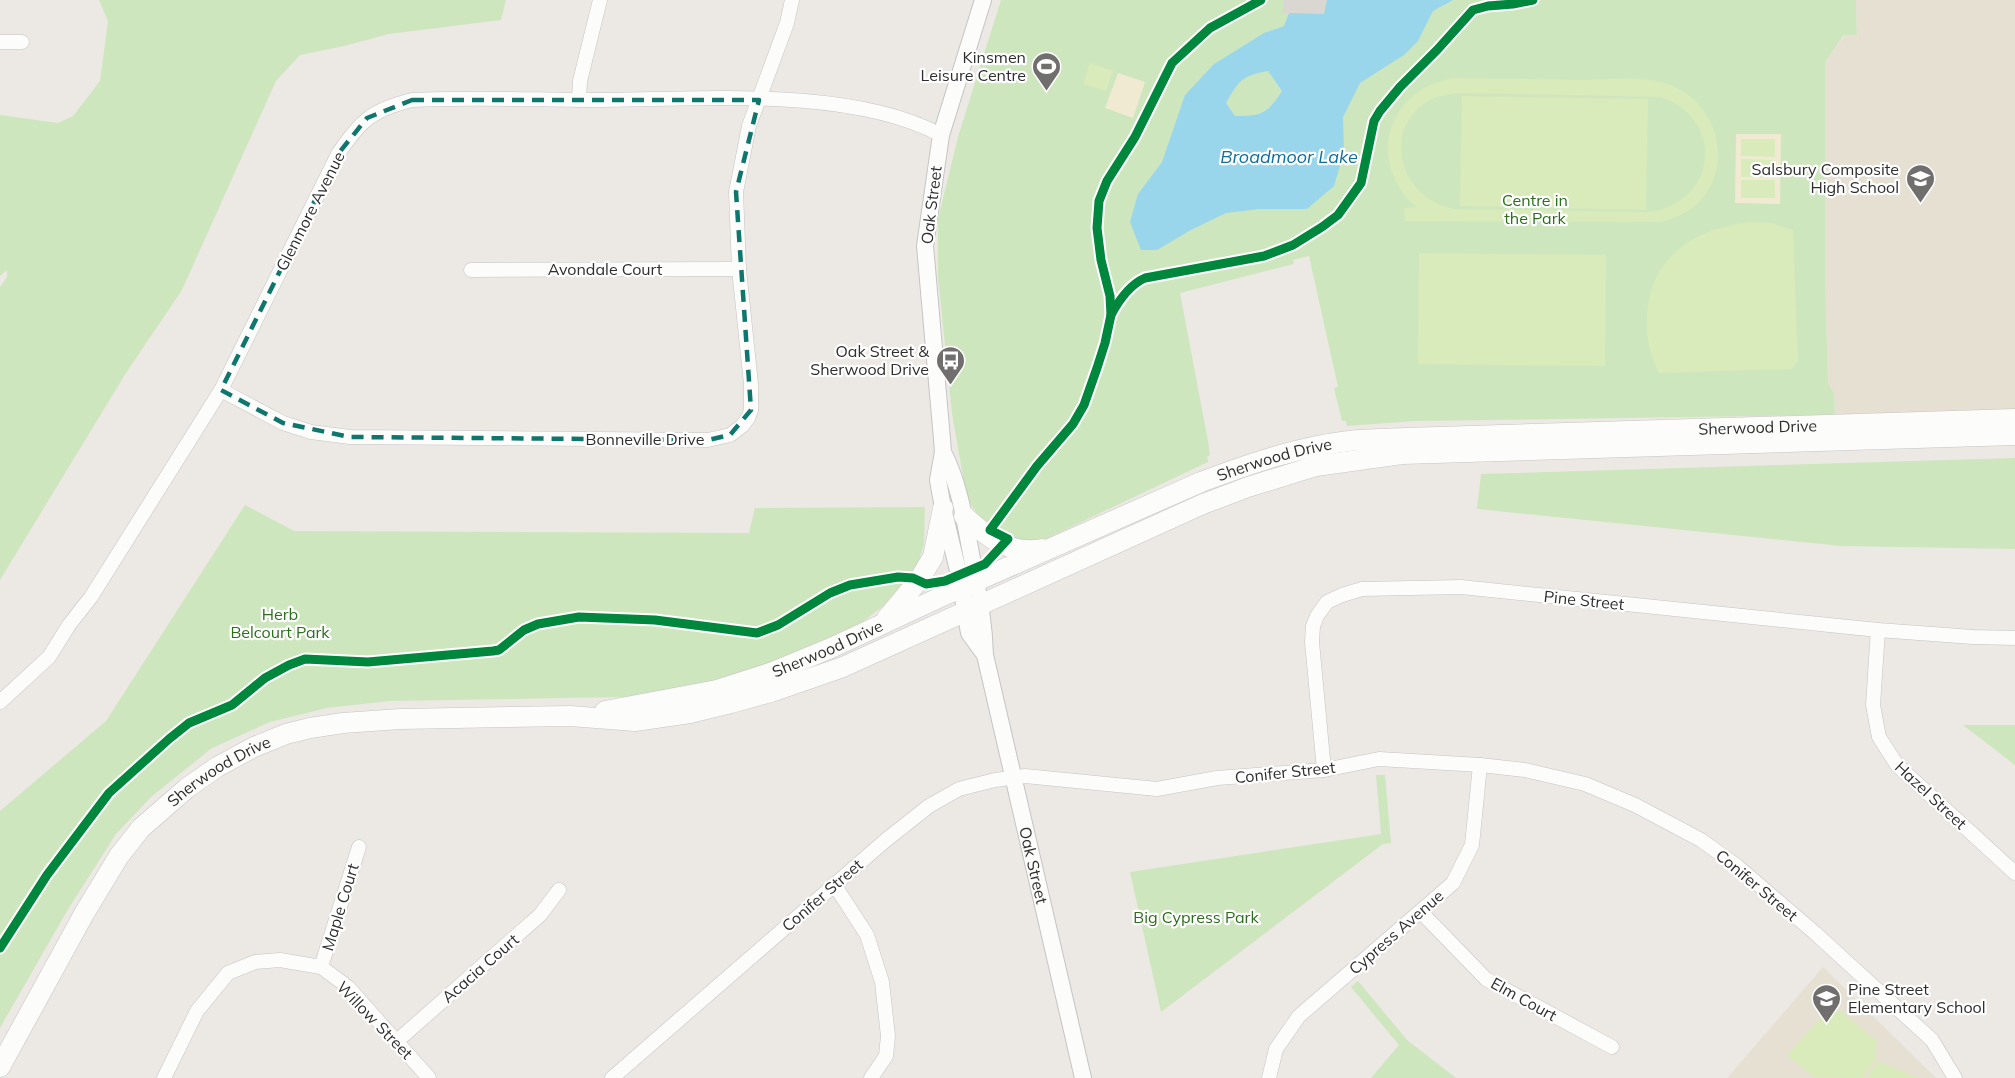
<svg xmlns="http://www.w3.org/2000/svg" width="2015" height="1078" font-family="Mulish,sans-serif">
<style>
.education{fill:#e6e0d3}
.green{fill:#cee6be}
.sand{fill:#f0ead3}
.pitch{fill:#d9eabb;fill-rule:evenodd}
.plaza{fill:#dad6d2}
.water{fill:#99d6ec;fill-rule:evenodd}
.lines{fill:none;stroke-linecap:round;stroke-linejoin:round}
.minor-casing{stroke:#c5c4c5;stroke-width:15}
.tertiary-casing{stroke:#c5c4c5;stroke-width:18}
.secondary-casing{stroke:#c5c4c5;stroke-width:21}
.minor{stroke:#fcfcfb;stroke-width:14}
.tertiary{stroke:#fcfcfb;stroke-width:16}
.secondary{stroke:#fcfcfb;stroke-width:20}
.cycleway-casing{stroke:#fff;stroke-width:13}
.cycleway{stroke:#00873e;stroke-width:9}
.marked{fill:none;stroke:#0f766e;stroke-width:4.5;stroke-dasharray:12 8;stroke-linejoin:round}
.labels{text-anchor:middle;stroke-width:4.5;stroke-linejoin:round;paint-order:stroke}
.poi-label{font-size:16px;fill:#2e2e2e;stroke:#fff;text-anchor:end}
.park-label{font-size:16px;fill:#2c6e1b;stroke:#fff}
.street-label{font-size:16px;fill:#2e2e2e;stroke:#fff}
.water-label{font-size:18px;font-style:italic;fill:#0d6fa3;stroke:#fff}
</style>
<rect width="100%" height="100%" fill="#ece8e4"/>
<g class="education">
<polygon points="1856,0 2015,0 2015,410 1835,415 1834,393 1828,383 1825,272 1825,62 1845,35 1857,35"/>
<polygon points="1823,967 1936,1078 1727,1078"/>
</g>
<g class="green">
<polygon points="99,0 506,0 501,20 389,34 344,46 300,55 276,81 182,290 126,373 0,580 0,287 7,277 7,270 0,276 0,115 58,123 73,116 100,81 108,21"/>
<polygon points="1001,0 1856,0 1857,35 1844,35 1825,62 1825,272 1828,383 1834,393 1835,415 1414,421 1347,426 1346,421 1342,421 1334,388 1338,387 1309,256 1293,260 1294,264 1180,293 1208,441 1210,455 1207,457 1208,462 1037,543 1021,543 984,524 967,499 952,414 938,277 938,219 958,137"/>
<polygon points="2015,458 2015,549 1841,546 1477,509 1481,474"/>
<polygon points="245,505 294,531 749,533 755,508 925,507 924,544 914,578 899,594 861,623 830,641 773,664 696,686 624,697 390,701 327,708 270,722 212,748 151,797 116,834 67,911 0,1028 0,811 106,721"/>
<polygon points="1963,725 2015,725 2015,765"/>
<polygon points="1376,775 1385,775 1391,843 1383,844 1161,1012 1130,872 1381,834"/>
<polygon points="1358,981 1407,1040 1456,1078 1371,1078 1399,1045 1351,987"/>
</g>
<g class="sand">
<polygon points="1118,73 1145,82 1133,118 1105,108"/>
<polygon points="1736,134 1781,134 1780,204 1735,203"/>
</g>
<g class="pitch">
<polygon points="1090,63 1113,71 1106,91 1083,84"/>
<path d="M 1453,78 C 1495,79 1538,79 1580,80 C 1611,80 1651,74 1679,89 C 1710,106 1725,142 1715,175 C 1706,202 1686,217 1659,222 L 1405,221 L 1404,208 L 1416,207 C 1366,162 1385,91 1453,78 ZM 1458,93 L 1661,97 C 1726,120 1717,201 1650,212 L 1453,209 C 1399,198 1380,128 1430,100 C 1439,95 1449,95 1458,93 Z"/>
<polygon points="1462,96 1648,99 1646,210 1460,206"/>
<polygon points="1741,139 1775,139 1775,157 1741,156"/>
<polygon points="1741,159 1775,160 1775,177 1741,177"/>
<rect x="1741" y="180" width="34" height="18"/>
<path d="M 1751,222 L 1771,223 L 1793,230 L 1798,361 L 1792,369 L 1659,373 C 1649,354 1646,336 1647,314 C 1651,255 1696,228 1751,222 Z"/>
<polygon points="1419,253 1606,255 1605,366 1418,364"/>
<polygon points="1829,1009 1841,1011 1877,1042 1875,1061 1862,1078 1814,1077 1787,1055"/>
<polygon points="1878,1061 1918,1078 1866,1078"/>
</g>
<polygon class="plaza" points="1283,0 1327,0 1324,14 1283,13"/>
<path class="water" d="M 1327,0 L 1453,0 L 1433,11 L 1418,41 L 1404,55 L 1360,83 L 1343,117 L 1344,152 L 1334,186 L 1307,209 L 1259,209 L 1226,213 L 1191,230 L 1157,250 L 1141,250 L 1130,222 L 1138,194 L 1162,162 L 1185,95 L 1214,64 L 1264,33 L 1284,26 L 1289,13 L 1324,14 ZM 1268,71 L 1282,91 C 1267,114 1262,116 1235,116 L 1226,103 C 1239,80 1242,76 1268,71 Z"/>
<g class="lines">
<defs>
<g id="minor">
<polyline points="0,42 22,42"/>
<polyline points="579,100 580,81 600,0"/>
<polyline points="471,270 739,269"/>
<polyline points="221,390 283,423 311,432 350,437 708,440 730,435 742,426 748,418 751,410 751,384 739,269 736,192 749,126 787,23 792,0"/>
<polyline points="1878,630 1873,705 1879,737 1897,765 2015,873"/>
<path d="M 0,702 L 49,657 L 69,625 L 91,597 L 221,390 L 338,154 C 361,120 372,110 412,100 C 476,97 540,100 603,100 C 704,99 851,87 941,135"/>
<polyline points="1324,770 1312,642 1313,626 1317,616 1327,602 1342,595 1362,589 1461,587 1878,630 1973,637 2015,638"/>
<polyline points="834,884 867,935 882,982 888,1036 886,1056 871,1078"/>
<polyline points="1421,912 1486,979 1612,1047"/>
<polyline points="321,967 359,847"/>
<polyline points="397,1041 540,915 559,890"/>
<polyline points="164,1078 197,1011 228,973 255,962 280,960 321,967 348,987 429,1078"/>
<polyline points="612,1078 886,840 929,806 959,789 995,780 1025,776 1157,789 1217,778 1324,770 1379,759 1480,765 1525,770 1585,784 1635,805 1701,840 1737,866 1815,933 1932,1040 1955,1078"/>
<polyline points="1269,1078 1276,1049 1299,1016 1453,883 1472,845 1480,765"/>
</g>
<g id="tertiary">
<polyline points="983,0 941,135 925,246 942,439 943,452 938,480 943,508 959,575 969,633 985,655"/>
<path id="s1" d="M 943,452 C 960,485 965,522 972,559 C 978,592 984,620 985,655 L 1083,1078"/>
</g>
<g id="secondary">
<path d="M 964,516 C 987,537 1009,555 1042,549"/>
<polyline points="887,618 919,580 933,557 943,508"/>
<path id="s2" d="M 605,711 L 717,690 L 773,672 L 831,648 L 947,594 L 1201,482 C 1248,464 1298,447 1349,441 C 1367,439 1387,439 1405,438 L 2015,419"/>
<path id="s3" d="M 0,1067 L 85,912 L 119,856 L 141,828 L 187,788 L 217,767 L 254,747 L 286,734 L 310,728 L 343,723 L 400,719 L 570,716 L 635,721 L 690,713 L 731,703 L 771,692 L 843,667 L 1203,504 L 1248,487 L 1316,466 L 1402,454 L 2015,435"/>
</g>
</defs>
<use href="#minor" class="minor-casing"/>
<use href="#tertiary" class="tertiary-casing"/>
<use href="#secondary" class="secondary-casing"/>
<use href="#minor" class="minor"/>
<use href="#tertiary" class="tertiary"/>
<use href="#secondary" class="secondary"/>
<defs>
<g id="cycleway">
<path d="M 1111,315 C 1119,300 1129,285 1145,278 L 1264,256 L 1293,245 L 1322,227 L 1338,215 L 1361,183 L 1374,121 L 1380,111 L 1400,87 L 1437,50 L 1473,10 L 1488,6 L 1513,4 L 1533,0"/>
<polyline points="0,948 47,875 109,793 169,739 189,723 232,705 265,678 289,665 305,659 368,662 493,651 499,650 524,630 538,624 579,617 655,620 757,633 778,625 830,593 850,585 898,577 913,578 926,584 945,581 985,564 1008,539 990,530 1037,466 1073,424 1084,405 1097,368 1105,343 1111,315 1110,296 1101,260 1097,228 1099,201 1107,181 1135,137 1172,63 1210,28 1261,0"/>
</g>
</defs>
<use href="#cycleway" class="cycleway-casing"/>
<use href="#cycleway" class="cycleway"/>
</g>
<path class="marked" d="M 412,100 L 759,100 L 736,192 L 751,410 L 730,435 L 708,440 L 350,437 L 283,423 L 221,390 L 338,154 L 367,118 Z"/>
<defs>
<symbol id="stadium-pin" viewBox="-11 -11 22 30"><path d="M0 17L-7.5 6A9.5 9.5 0 1 1 7.5 6Z" fill="#706f6e" stroke="#fff"/><path d="M0-5a6.5 5 0 1 0 0 10a6.5 5 0 1 0 0-10ZM-3.5-1.8h7v3.6h-7Z" fill="#fff"/></symbol>
<symbol id="school-pin" viewBox="-11 -11 22 30"><path d="M0 17L-7.5 6A9.5 9.5 0 1 1 7.5 6Z" fill="#706f6e" stroke="#fff"/><path d="M0-5L7-2L0 1L-7-2ZM-4 1L0 2.5L4 1V4Q0 6-4 4Z" fill="#fff"/></symbol>
<symbol id="bus-pin" viewBox="-11 -11 22 30"><path d="M0 17L-7.5 6A9.5 9.5 0 1 1 7.5 6Z" fill="#706f6e" stroke="#fff"/><path d="M-5-6H5V4H4V6H2V4H-2V6H-4V4H-5ZM-3.5-4V0h7V-4ZM-3.5 1.2v1.5H-2V1.2ZM2 1.2v1.5H3.5V1.2Z" fill="#fff"/></symbol>
</defs>
<g fill-rule="evenodd">
<use href="#stadium-pin" x="1030" y="50" width="33" height="45"/>
<use href="#school-pin" x="1904" y="162" width="33" height="45"/>
<use href="#bus-pin" x="934" y="344" width="33" height="45"/>
<use href="#school-pin" x="1810" y="982" width="33" height="45"/>
</g>
<g class="labels">
<g class="poi-label">
<text x="1026" y="63">Kinsmen<tspan x="1026" dy="18">Leisure Centre</tspan></text>
<text x="1899" y="175">Salsbury Composite<tspan x="1899" dy="18">High School</tspan></text>
<text x="929" y="357">Oak Street &amp;<tspan x="929" dy="18">Sherwood Drive</tspan></text>
<text x="1848" y="995" text-anchor="start">Pine Street<tspan x="1848" dy="18">Elementary School</tspan></text>
</g>
<g class="park-label">
<text x="1535" y="206">Centre in<tspan x="1535" dy="18">the Park</tspan></text>
<text x="280" y="620">Herb<tspan x="280" dy="18">Belcourt Park</tspan></text>
<text x="1196" y="923">Big Cypress Park</text>
</g>
<g class="street-label">
<text transform="translate(931 205) rotate(-83)" y="6">Oak Street</text>
<text transform="translate(310 211) rotate(-63)" y="6">Glenmore Avenue</text>
<text x="605" y="275">Avondale Court</text>
<text dy="6" stroke="none"><textPath href="#s2" startOffset="1204">Sherwood Drive</textPath></text>
<text x="645" y="445">Bonneville Drive</text>
<text dy="6" stroke="none"><textPath href="#s2" startOffset="718">Sherwood Drive</textPath></text>
<text transform="translate(1584 600) rotate(6)" y="6">Pine Street</text>
<text dy="6" stroke="none"><textPath href="#s2" startOffset="232">Sherwood Drive</textPath></text>
<text transform="translate(1285 772) rotate(-6)" y="6">Conifer Street</text>
<text dy="6" stroke="none"><textPath href="#s3" startOffset="375">Sherwood Drive</textPath></text>
<text transform="translate(1931 795) rotate(43)" y="6">Hazel Street</text>
<text dy="6" stroke="none"><textPath href="#s1" startOffset="424">Oak Street</textPath></text>
<text transform="translate(1757 885) rotate(40)" y="6">Conifer Street</text>
<text transform="translate(822 895) rotate(-41)" y="6">Conifer Street</text>
<text transform="translate(340 907) rotate(-73)" y="6">Maple Court</text>
<text transform="translate(1396 932) rotate(-41)" y="6">Cypress Avenue</text>
<text transform="translate(480 968) rotate(-41)" y="6">Acacia Court</text>
<text transform="translate(1524 999) rotate(29)" y="6">Elm Court</text>
<text transform="translate(375 1020) rotate(46)" y="6">Willow Street</text>
</g>
<g class="water-label">
<text x="1289" y="163">Broadmoor Lake</text>
</g>
</g>
</svg>
